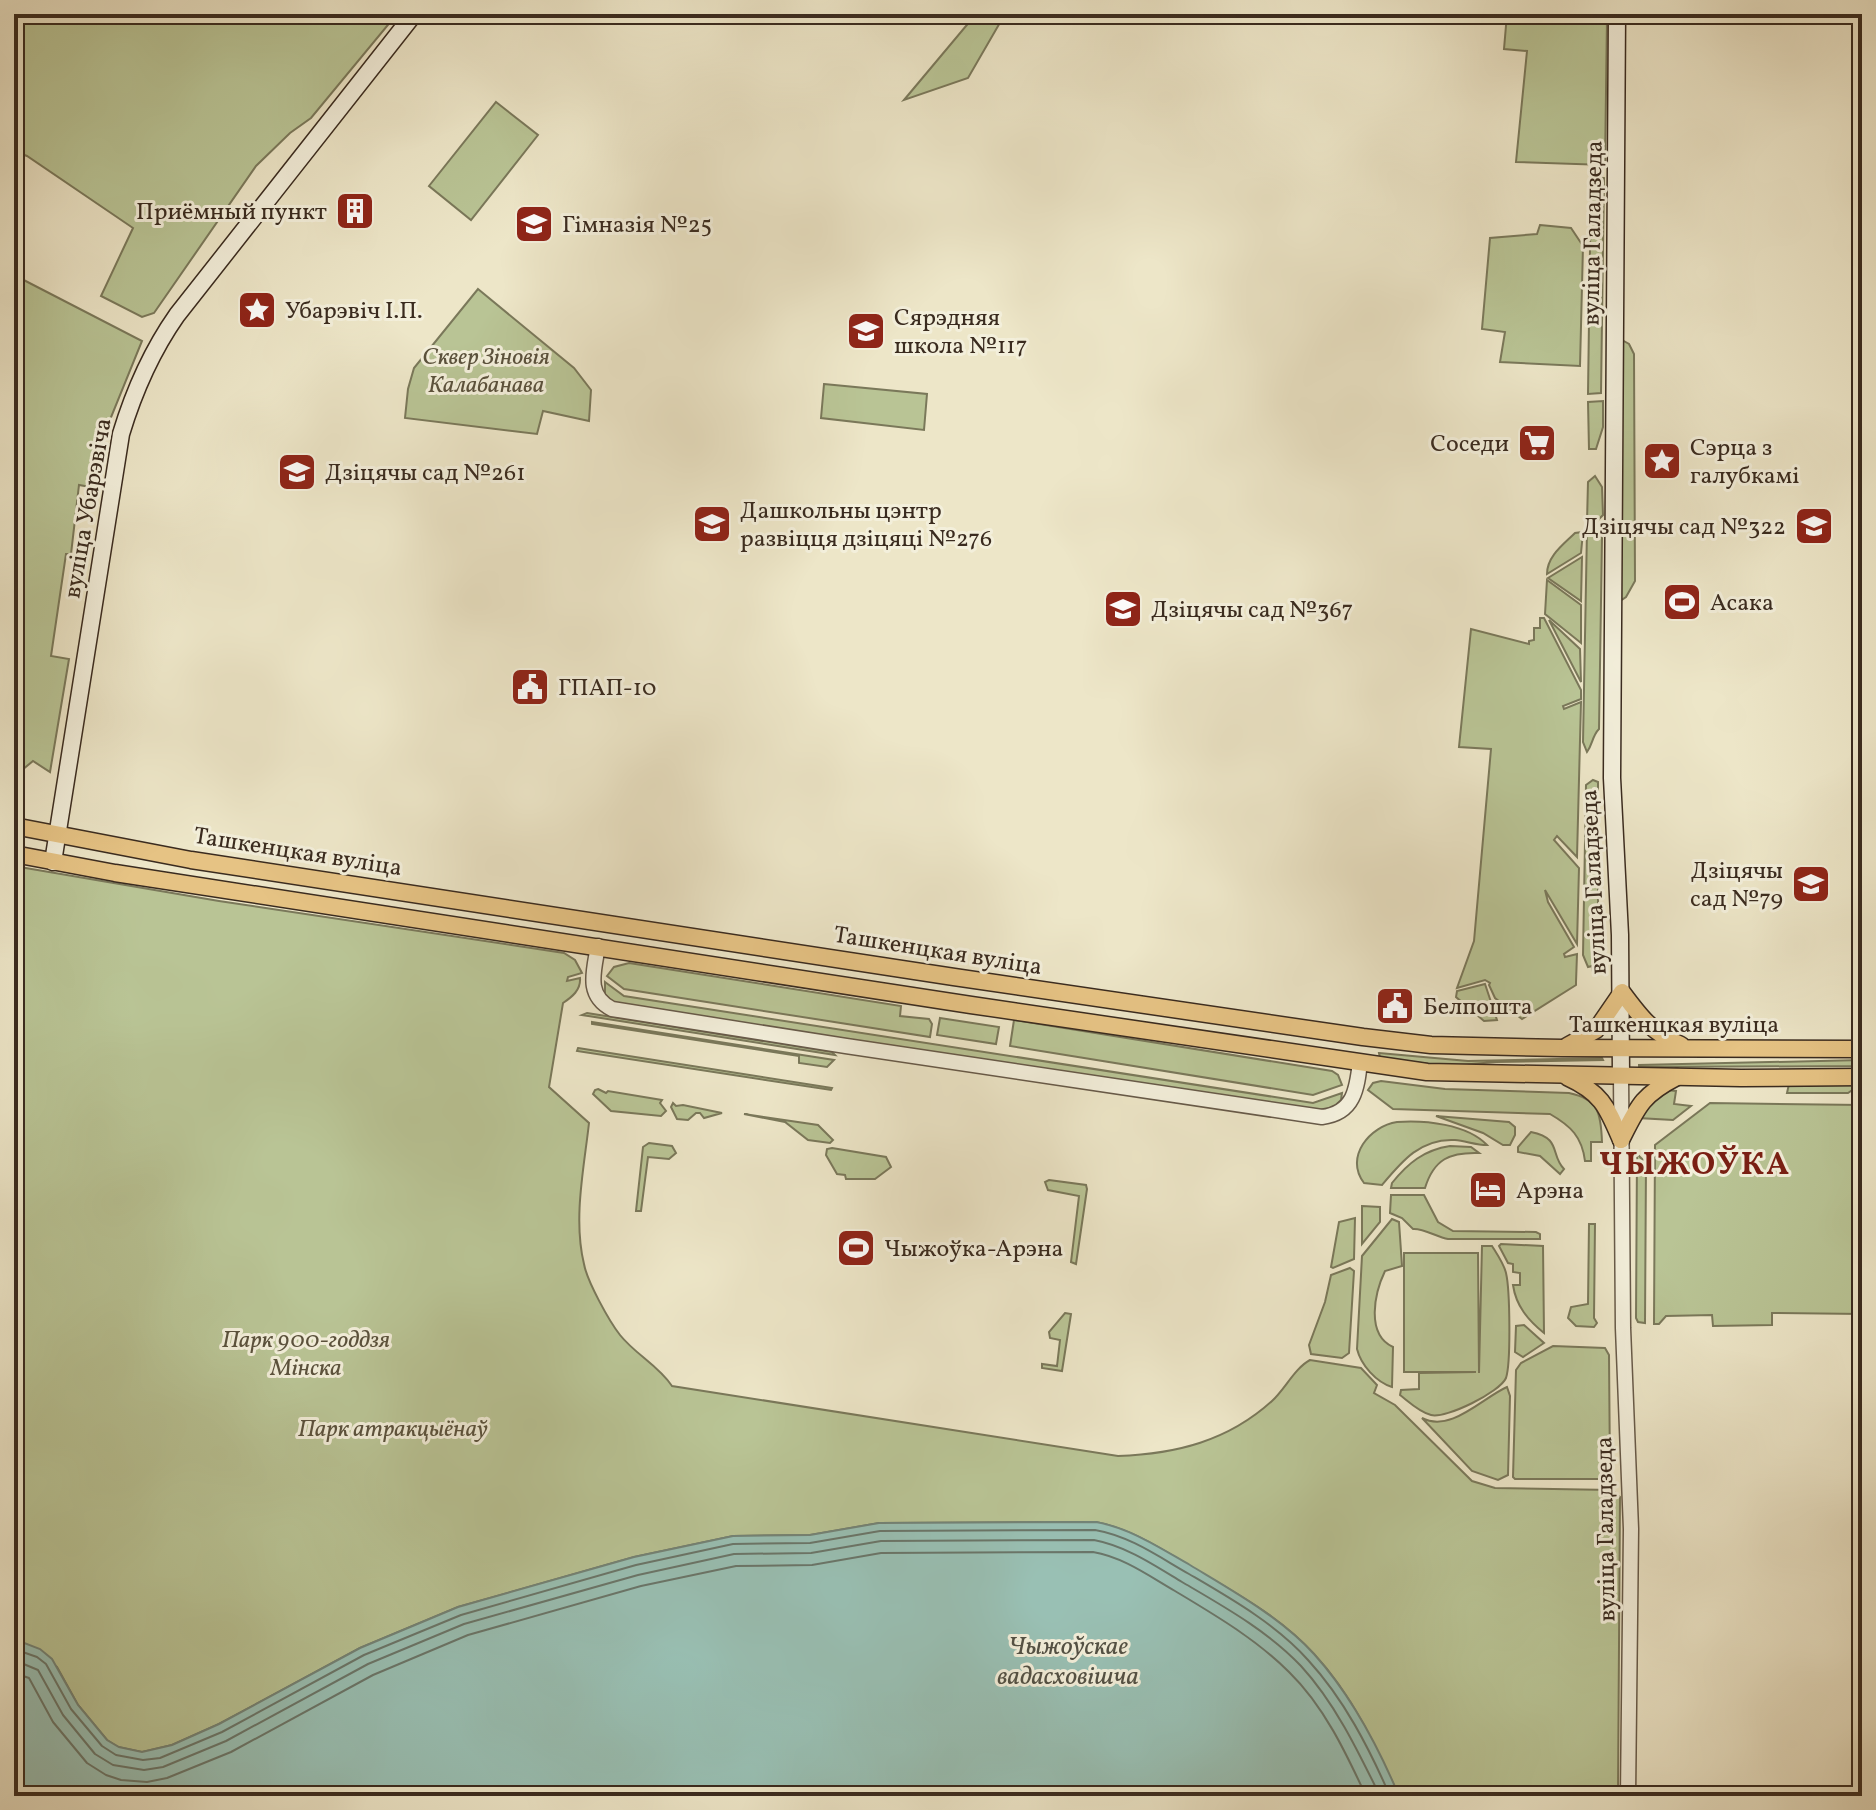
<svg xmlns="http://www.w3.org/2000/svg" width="1876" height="1810" font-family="Vollkorn,serif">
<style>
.green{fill:#b9c495;stroke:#7a785a;stroke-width:2}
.water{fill:#99c0b4;stroke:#738478;stroke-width:2}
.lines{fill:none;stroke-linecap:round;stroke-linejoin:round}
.shore{stroke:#6a766a;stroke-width:2}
.tertiary-casing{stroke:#675a49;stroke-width:17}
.secondary-casing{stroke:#3a2b1f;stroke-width:19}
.primary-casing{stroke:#3a2b1f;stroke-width:19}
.tertiary{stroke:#f3efdb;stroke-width:14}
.secondary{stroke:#f3efdb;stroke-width:16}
.primary{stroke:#e6c384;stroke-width:16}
.labels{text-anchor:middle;stroke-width:6;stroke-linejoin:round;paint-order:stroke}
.poi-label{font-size:24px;fill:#3a2b1f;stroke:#f3efdb;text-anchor:start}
.street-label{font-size:24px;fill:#3a2b1f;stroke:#f3efdb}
.park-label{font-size:24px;font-style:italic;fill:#5a513c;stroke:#f3efdb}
.water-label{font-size:26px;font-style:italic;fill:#525044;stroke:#f3efdb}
.district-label{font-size:32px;font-weight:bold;letter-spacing:2px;fill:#7a1f14;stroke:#f3efdb}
</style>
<rect width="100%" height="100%" fill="#ede6c8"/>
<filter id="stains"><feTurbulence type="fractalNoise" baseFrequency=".0025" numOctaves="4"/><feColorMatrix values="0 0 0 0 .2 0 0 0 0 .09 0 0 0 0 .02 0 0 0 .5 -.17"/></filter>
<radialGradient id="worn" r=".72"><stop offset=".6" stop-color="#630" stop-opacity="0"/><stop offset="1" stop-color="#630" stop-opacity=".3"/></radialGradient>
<g class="green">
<polygon points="14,14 397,14 311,118 290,133 256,166 154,313 142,317 101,296 133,228 27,156 14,151"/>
<polygon points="976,14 1005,14 968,78 904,100"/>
<polygon points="1507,14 1605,14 1607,19 1605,165 1516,162 1527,51 1504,49"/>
<polygon points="496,102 538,135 471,220 429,186"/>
<polygon points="1591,176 1604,178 1601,393 1588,394"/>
<polygon points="1540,225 1571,228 1583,246 1580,366 1500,362 1505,332 1482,329 1490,238 1537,234"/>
<polygon points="14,275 142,341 105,432 96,488 79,485 71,554 66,554 51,656 69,659 50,772 33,761 16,775 22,785 14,790"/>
<polygon points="478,289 574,368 591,390 589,421 543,411 537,434 405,418 408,389 414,368"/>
<polygon points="1622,340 1629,344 1634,354 1635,581 1626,597 1620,601"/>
<polygon points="824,384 927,394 924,430 821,418"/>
<polygon points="1603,401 1603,427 1596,449 1589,449 1588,402"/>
<polygon points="1595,476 1602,487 1603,515 1598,520 1587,522 1588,482"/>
<path d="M 1587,530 L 1599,534 L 1602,538 L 1599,729 C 1592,736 1593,744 1587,752 L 1583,742 Z"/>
<path d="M 1583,532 L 1581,553 L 1547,574 C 1547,556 1564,544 1575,533 Z"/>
<polygon points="1582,557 1581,601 1548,578"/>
<polygon points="1547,580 1581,605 1581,643 1545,614"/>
<polygon points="1540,618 1544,618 1581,690 1581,699 1563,706 1564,709 1581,702 1577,857 1557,836 1554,840 1579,868 1577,944 1545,890 1548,902 1574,947 1564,954 1565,957 1577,954 1576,982 1576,985 1522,1019 1495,998 1489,985 1490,983 1485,980 1457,988 1474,941 1491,749 1459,747 1471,629 1529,644 1529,641 1534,640 1534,628 1540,628"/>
<polygon points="1549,620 1580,649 1581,682"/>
<polygon points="1593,780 1598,782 1598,973 1593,972 1592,966 1588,967 1583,955 1586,785"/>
<path d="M 14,866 L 219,901 L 564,953 L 575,960 L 582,973 L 568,977 L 567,981 L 580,978 C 581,990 572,997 563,1003 L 549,1087 L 589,1123 C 584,1168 573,1219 584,1264 C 587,1281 609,1321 620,1335 C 636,1355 658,1365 672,1386 L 1118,1456 C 1176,1454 1228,1441 1272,1401 C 1285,1389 1295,1368 1310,1360 L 1361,1368 L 1377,1385 L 1374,1393 L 1395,1405 L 1472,1481 L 1495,1488 L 1612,1490 L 1620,1497 L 1618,1796 L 1399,1796 C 1376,1746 1352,1695 1314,1654 C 1282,1618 1236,1593 1195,1569 C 1163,1550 1132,1529 1096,1522 L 879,1523 L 810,1535 L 733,1536 L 634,1557 L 458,1607 L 360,1648 L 219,1724 L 172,1745 L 142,1752 L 118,1747 L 107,1740 L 78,1705 L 57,1667 L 14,1639 Z"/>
<polygon points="629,963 901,1006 900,1016 929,1019 932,1024 930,1037 624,989 607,976 614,967"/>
<polygon points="605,982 624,996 1313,1103 1342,1093 1341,1100 1334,1107 1320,1111 615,1004 605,995"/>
<polygon points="1485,984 1497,1020 1484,1021 1456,997 1457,991"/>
<polygon points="587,1013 832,1052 835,1055 582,1015"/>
<polygon points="940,1018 999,1027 996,1044 937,1035"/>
<polygon points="1014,1020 1332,1071 1338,1075 1342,1085 1313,1095 1010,1046"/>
<polygon points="592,1022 834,1060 827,1067 799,1063 799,1056 592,1024"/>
<polygon points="578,1048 832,1088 831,1090 577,1051"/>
<polygon points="1379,1053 1468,1061 1602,1058 1603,1060 1496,1062 1447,1066 1380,1058"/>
<polygon points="1862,1060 1862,1066 1639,1067 1639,1065"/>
<path d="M 1381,1081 L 1445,1089 L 1569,1093 C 1599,1099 1601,1114 1602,1142 L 1591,1142 L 1591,1161 L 1585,1161 C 1582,1137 1571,1126 1550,1114 L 1393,1109 L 1368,1090 L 1373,1083 Z"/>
<polygon points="1789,1084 1861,1084 1848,1093 1787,1093"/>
<polygon points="598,1089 606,1093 608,1091 662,1100 660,1103 666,1111 661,1116 611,1111 593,1094 595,1090"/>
<polygon points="1666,1090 1676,1091 1674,1104 1691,1106 1673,1120 1638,1118 1642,1106"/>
<polygon points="673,1103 676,1106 683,1105 722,1113 704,1118 700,1113 696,1113 688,1120 677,1119 671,1107"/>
<polygon points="1710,1103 1862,1105 1862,1171 1852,1176 1853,1206 1862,1212 1862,1314 1772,1313 1772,1325 1713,1326 1712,1315 1666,1316 1659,1324 1654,1324 1655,1145"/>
<polygon points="744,1114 818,1125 833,1140 830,1143 808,1140 785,1122"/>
<polygon points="1436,1116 1509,1122 1515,1127 1515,1135 1510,1145 1503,1145 1483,1133"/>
<path d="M 1397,1122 C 1425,1120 1467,1124 1487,1145 C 1476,1145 1466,1141 1455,1140 C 1421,1138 1402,1161 1382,1185 L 1364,1183 C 1344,1157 1370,1126 1397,1122 Z"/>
<path d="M 1531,1132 C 1562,1138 1550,1155 1564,1169 L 1560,1174 L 1540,1156 L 1518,1152 L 1518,1147 Z"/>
<polygon points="649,1143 672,1146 676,1153 669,1159 648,1157 641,1211 636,1211 643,1147"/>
<path d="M 1450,1146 L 1471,1147 L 1479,1153 C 1450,1152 1434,1159 1425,1188 L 1391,1188 L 1392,1183 C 1408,1163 1424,1150 1450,1146 Z"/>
<polygon points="832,1148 886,1157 891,1167 875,1179 846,1179 845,1175 837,1174 826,1155 827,1149"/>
<polygon points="1637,1154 1646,1163 1645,1323 1638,1322 1636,1318"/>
<polygon points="1049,1180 1086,1185 1087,1189 1076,1264 1071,1262 1079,1196 1048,1190 1045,1182"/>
<path d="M 1391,1195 L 1424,1195 L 1438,1222 L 1453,1231 L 1536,1232 L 1540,1234 L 1540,1239 L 1448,1239 C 1437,1237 1423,1228 1413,1229 L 1402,1218 L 1390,1213 Z"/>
<polygon points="1362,1206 1380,1207 1380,1222 1362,1244"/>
<polygon points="1355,1218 1354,1259 1333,1268 1331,1267 1339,1222"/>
<path d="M 1392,1219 L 1399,1222 L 1402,1266 L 1385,1271 C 1375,1292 1365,1334 1393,1347 L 1392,1387 C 1376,1382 1361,1365 1357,1349 L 1362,1256 Z"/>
<polygon points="1589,1224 1595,1224 1594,1318 1597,1323 1594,1327 1576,1326 1568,1318 1571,1307 1588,1304"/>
<path d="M 1501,1244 L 1543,1246 L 1544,1333 C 1528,1320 1516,1306 1513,1285 L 1520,1285 L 1520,1273 L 1513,1272 L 1513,1264 L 1508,1263 L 1499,1246 Z"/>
<path d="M 1482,1246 L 1492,1246 C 1497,1254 1504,1264 1506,1273 C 1510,1290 1511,1363 1506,1378 C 1500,1392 1446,1419 1431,1415 C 1419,1412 1409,1402 1400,1395 L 1401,1390 L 1419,1389 L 1419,1373 L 1476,1372 L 1404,1372 L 1404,1253 L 1478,1253 L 1479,1373 Z"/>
<polygon points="1350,1268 1354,1271 1349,1353 1342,1358 1311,1354 1309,1345 1325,1302 1331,1275"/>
<polygon points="1065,1313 1071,1314 1062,1371 1042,1368 1042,1364 1057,1366 1060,1340 1050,1338 1049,1332"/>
<polygon points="1524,1325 1544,1343 1523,1357 1515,1352 1516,1326"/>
<polygon points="1553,1346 1605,1348 1609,1355 1610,1474 1605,1479 1515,1479 1513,1477 1516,1370 1521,1363"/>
<path d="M 1507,1387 L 1510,1396 L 1508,1475 L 1498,1480 L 1472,1471 L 1422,1418 C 1451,1433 1482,1398 1507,1387 Z"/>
</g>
<path class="water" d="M 1096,1522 C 1130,1528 1160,1548 1190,1565 C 1233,1591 1280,1617 1314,1654 C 1351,1695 1378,1746 1399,1796 L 14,1796 L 14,1639 L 40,1649 L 52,1659 L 78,1705 L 107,1740 L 119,1747 L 142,1752 L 172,1745 L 219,1724 L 360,1648 L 458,1607 L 634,1557 L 733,1536 L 810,1535 L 879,1523 Z"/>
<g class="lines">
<g class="shore">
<path d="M 14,1649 L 37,1657 L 46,1664 L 71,1709 L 102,1746 L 116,1755 L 143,1760 L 160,1758 L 222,1732 L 364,1655 L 461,1615 L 636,1565 L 733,1544 L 810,1543 L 880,1531 L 1095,1530 C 1130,1536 1159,1557 1189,1574 C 1230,1598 1276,1624 1308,1660 C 1344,1699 1369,1748 1390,1796"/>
<path d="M 14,1660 L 38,1670 L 63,1715 L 95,1754 L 113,1765 L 144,1770 L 163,1767 L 226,1741 L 368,1664 L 464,1624 L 638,1575 L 734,1554 L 811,1553 L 881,1541 L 1094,1540 C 1126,1546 1154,1565 1182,1582 C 1223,1606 1268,1631 1301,1666 C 1335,1703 1358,1751 1380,1796"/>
<path d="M 14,1673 L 29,1678 L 53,1722 L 87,1763 L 106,1775 L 121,1780 L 147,1782 L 167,1778 L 231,1752 L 373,1675 L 468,1635 L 641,1586 L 736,1566 L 812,1565 L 881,1553 L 1093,1552 C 1123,1557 1149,1576 1175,1591 C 1215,1615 1256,1639 1289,1672 C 1324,1706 1346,1753 1366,1796"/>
</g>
<defs>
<g id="tertiary">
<path d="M 598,946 C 594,971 585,995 612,1009 L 846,1046 L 1322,1117 C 1354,1113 1357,1089 1360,1062"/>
<polyline points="1621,1075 1623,1328 1631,1529 1628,1796"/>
</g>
<g id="secondary">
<polyline points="1617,14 1612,778 1620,935 1621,1075"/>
<path d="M 53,862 L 121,434 C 134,391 151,352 177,315 L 414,14"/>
</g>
<g id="primary">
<polyline points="14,826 191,860 954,977 1363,1037 1431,1045 1562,1048 1862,1049"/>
<polyline points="14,854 115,873 971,1005 1427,1072 1741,1078 1862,1077"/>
<path d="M 1567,1046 L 1596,1030 L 1622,992 C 1639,1015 1653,1034 1681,1045"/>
<path d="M 1567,1077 C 1602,1093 1607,1107 1621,1140"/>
<path d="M 1621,1140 C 1638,1106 1642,1095 1677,1077"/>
</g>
</defs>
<use href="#tertiary" class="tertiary-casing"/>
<use href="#secondary" class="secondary-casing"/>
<use href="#primary" class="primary-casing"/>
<use href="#tertiary" class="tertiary"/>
<use href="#secondary" class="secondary"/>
<use href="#primary" class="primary"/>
</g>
<defs>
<symbol id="building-square" viewBox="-11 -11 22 22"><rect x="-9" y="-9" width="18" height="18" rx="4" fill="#8f2418" stroke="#f3efdb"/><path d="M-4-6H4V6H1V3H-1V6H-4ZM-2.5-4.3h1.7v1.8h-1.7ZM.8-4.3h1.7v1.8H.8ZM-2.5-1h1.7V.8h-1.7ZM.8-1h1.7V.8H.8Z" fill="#fff"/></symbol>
<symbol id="school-square" viewBox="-11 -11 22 22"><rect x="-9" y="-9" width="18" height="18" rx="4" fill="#8f2418" stroke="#f3efdb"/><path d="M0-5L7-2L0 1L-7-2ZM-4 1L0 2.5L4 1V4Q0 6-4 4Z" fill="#fff"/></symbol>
<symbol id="sight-square" viewBox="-11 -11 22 22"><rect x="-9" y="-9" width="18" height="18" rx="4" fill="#8f2418" stroke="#f3efdb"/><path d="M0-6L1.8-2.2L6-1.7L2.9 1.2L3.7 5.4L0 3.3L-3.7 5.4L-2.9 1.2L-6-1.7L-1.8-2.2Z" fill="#fff"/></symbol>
<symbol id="supermarket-square" viewBox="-11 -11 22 22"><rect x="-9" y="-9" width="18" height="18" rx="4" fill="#8f2418" stroke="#f3efdb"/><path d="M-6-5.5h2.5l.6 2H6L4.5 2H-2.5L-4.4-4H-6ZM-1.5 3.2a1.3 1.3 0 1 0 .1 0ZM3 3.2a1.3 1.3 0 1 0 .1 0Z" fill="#fff"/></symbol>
<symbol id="stadium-square" viewBox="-11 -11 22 22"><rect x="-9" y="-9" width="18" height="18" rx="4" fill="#8f2418" stroke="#f3efdb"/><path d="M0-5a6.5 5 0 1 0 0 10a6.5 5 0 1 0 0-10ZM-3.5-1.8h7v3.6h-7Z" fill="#fff"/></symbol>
<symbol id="civic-square" viewBox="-11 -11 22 22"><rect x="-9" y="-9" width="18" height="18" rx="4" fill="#8f2418" stroke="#f3efdb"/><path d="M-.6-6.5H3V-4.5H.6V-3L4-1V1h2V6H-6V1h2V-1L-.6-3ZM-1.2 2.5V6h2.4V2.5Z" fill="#fff"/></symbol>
<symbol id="hotel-square" viewBox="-11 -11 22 22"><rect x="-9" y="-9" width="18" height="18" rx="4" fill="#8f2418" stroke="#f3efdb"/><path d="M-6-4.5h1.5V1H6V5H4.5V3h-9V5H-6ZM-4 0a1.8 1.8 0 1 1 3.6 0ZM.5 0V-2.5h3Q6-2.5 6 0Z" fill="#fff"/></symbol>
</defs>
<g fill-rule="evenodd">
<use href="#building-square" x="333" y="189" width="44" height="44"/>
<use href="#school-square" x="512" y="202" width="44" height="44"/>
<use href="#sight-square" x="235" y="288" width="44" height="44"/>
<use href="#school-square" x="844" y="309" width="44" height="44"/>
<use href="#supermarket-square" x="1515" y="421" width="44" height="44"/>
<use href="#sight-square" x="1640" y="439" width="44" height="44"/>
<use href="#school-square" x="275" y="450" width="44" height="44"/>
<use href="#school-square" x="690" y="502" width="44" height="44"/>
<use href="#school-square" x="1792" y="504" width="44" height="44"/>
<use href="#stadium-square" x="1660" y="580" width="44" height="44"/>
<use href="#school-square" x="1101" y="587" width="44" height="44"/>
<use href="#civic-square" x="508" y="665" width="44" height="44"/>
<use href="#school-square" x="1789" y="862" width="44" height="44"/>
<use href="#civic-square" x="1373" y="984" width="44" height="44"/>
<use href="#hotel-square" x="1466" y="1168" width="44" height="44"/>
<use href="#stadium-square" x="834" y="1226" width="44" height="44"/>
</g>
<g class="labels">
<g class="poi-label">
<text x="327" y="219" text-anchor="end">Приёмный пункт</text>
<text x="562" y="232">Гімназія №25</text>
<text x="285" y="318">Убарэвіч І.П.</text>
<text x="894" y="325">Сярэдняя<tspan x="894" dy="28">школа №117</tspan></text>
<text x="1509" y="451" text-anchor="end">Соседи</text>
<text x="1690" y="455">Сэрца з<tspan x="1690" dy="28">галубкамі</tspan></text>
<text x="325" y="480">Дзіцячы сад №261</text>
<text x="740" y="518">Дашкольны цэнтр<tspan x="740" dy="28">развіцця дзіцяці №276</tspan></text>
<text x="1786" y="534" text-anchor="end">Дзіцячы сад №322</text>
<text x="1710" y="610">Асака</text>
<text x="1151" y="617">Дзіцячы сад №367</text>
<text x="558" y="695">ГПАП-10</text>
<text x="1783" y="878" text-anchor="end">Дзіцячы<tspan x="1783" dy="28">сад №79</tspan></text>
<text x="1423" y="1014">Белпошта</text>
<text x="1516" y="1198">Арэна</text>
<text x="884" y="1256">Чыжоўка-Арэна</text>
</g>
<g class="street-label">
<text transform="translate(1592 233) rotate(-89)" y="8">вуліца Галадзеда</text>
<text transform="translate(87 508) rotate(-80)" y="8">вуліца Убарэвіча</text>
<text transform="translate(298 851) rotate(9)" y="8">Ташкенцкая вуліца</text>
<text transform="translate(1593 882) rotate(-93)" y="8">вуліца Галадзеда</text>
<text transform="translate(938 950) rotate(9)" y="8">Ташкенцкая вуліца</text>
<text x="1674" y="1032">Ташкенцкая вуліца</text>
<text transform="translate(1605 1529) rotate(-91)" y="8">вуліца Галадзеда</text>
</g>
<g class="park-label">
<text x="486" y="364">Сквер Зіновія<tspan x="486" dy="28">Калабанава</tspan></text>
<text x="306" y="1347">Парк 900-годдзя<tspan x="306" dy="28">Мінска</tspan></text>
<text x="393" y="1436">Парк атракцыёнаў</text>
</g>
<g class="water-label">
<text x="1068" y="1654">Чыжоўскае<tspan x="1068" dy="30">вадасховішча</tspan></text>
</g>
<g class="district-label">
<text x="1695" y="1174">ЧЫЖОЎКА</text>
</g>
</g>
<rect width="1876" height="1810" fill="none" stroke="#ede6c8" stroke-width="48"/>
<rect x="16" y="16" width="1844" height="1778" fill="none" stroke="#3a2b1f" stroke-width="4"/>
<rect x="24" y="24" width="1828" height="1762" fill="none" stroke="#3a2b1f" stroke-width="2"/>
<rect width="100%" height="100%" filter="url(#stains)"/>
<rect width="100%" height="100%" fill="url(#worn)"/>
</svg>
